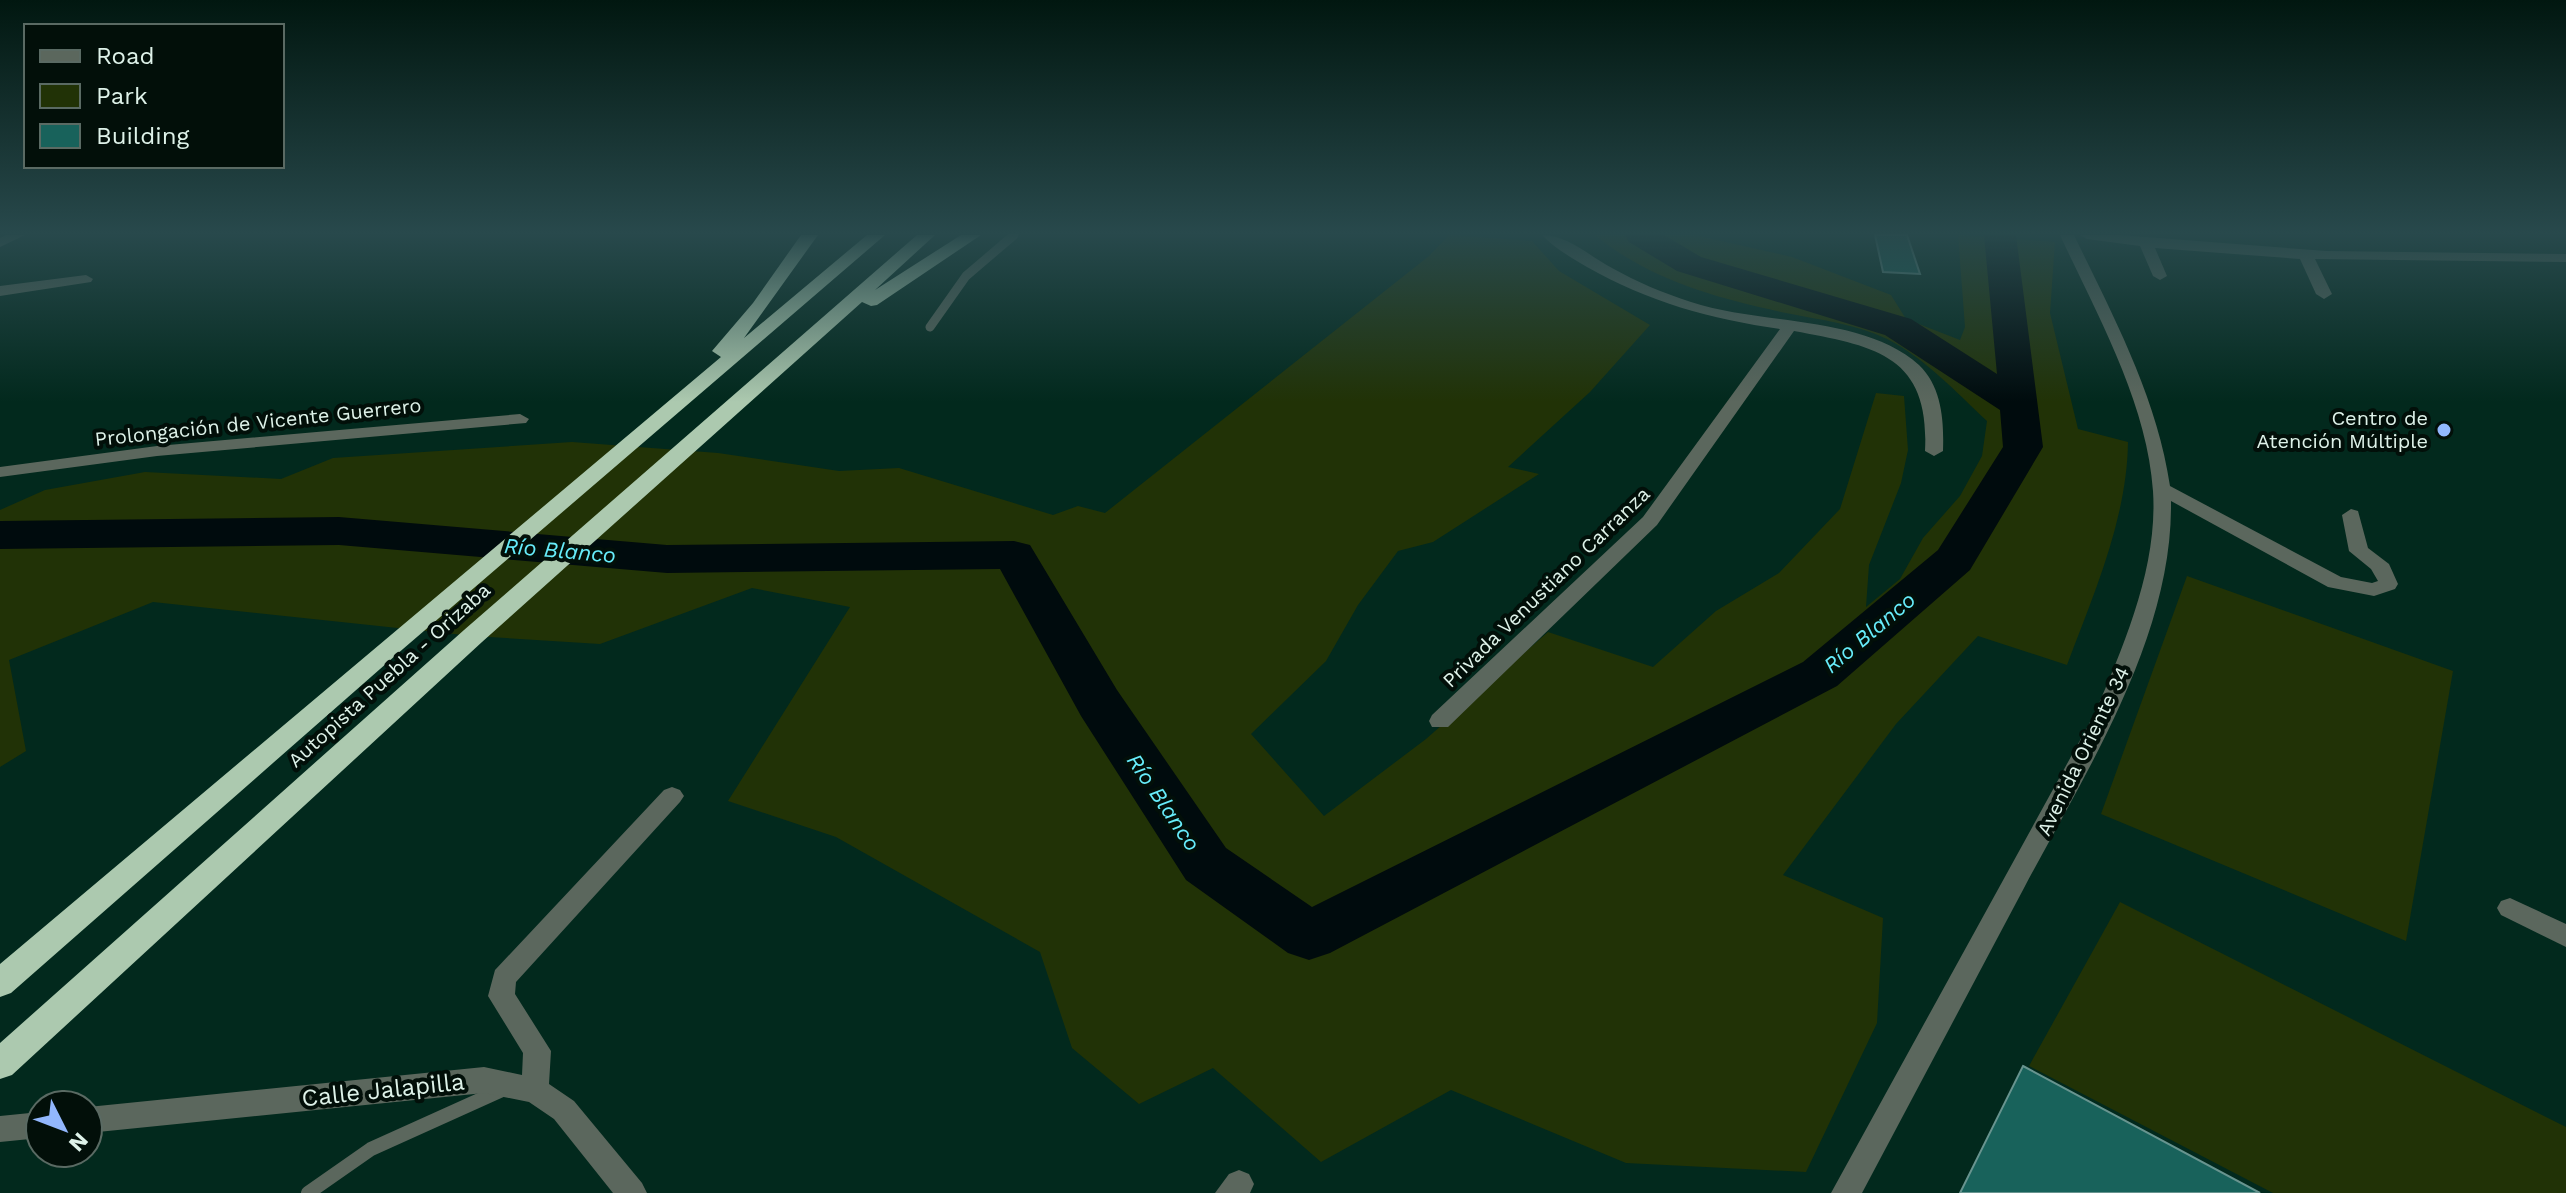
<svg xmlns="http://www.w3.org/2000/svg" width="2566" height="1193" font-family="'Work Sans',sans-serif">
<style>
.green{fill:#213206}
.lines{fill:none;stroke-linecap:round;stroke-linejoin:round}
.river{fill:#000b0d;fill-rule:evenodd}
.building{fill:#18625b;stroke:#68948f;stroke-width:2}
.lane-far1{stroke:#5b675d;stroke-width:9}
.lane{stroke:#5b675d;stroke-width:14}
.street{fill:#5b675d;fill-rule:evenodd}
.highway{fill:#acc9af;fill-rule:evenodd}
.poi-dot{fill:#92b7fd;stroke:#020f09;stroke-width:3}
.labels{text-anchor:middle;stroke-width:8;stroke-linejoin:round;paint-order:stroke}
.poi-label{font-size:20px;fill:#def2e9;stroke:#020f09;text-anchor:end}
.street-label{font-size:20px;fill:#def2e9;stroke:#020f09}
.water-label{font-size:22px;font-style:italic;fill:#67edfb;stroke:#020f09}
.near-street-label{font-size:24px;fill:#def2e9;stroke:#020f09}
</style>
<rect width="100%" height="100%" fill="#02291d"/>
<g class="green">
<path d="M 1449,235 L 1532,241 L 1559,271 L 1650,325 L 1590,392 L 1508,467 L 1539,474 L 1433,542 L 1398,551 L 1358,605 L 1326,661 L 1251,734 L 1324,816 L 1426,739 L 1548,632 L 1653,667 L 1716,611 L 1779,573 L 1840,509 L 1876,393 L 1904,396 L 1908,450 L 1901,483 L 1869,565 L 1866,607 L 1900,579 L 1923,538 L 1960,496 L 1982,456 L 1987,421 C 1957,393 1925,358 1887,339 C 1855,324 1821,320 1786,313 C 1717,298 1651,281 1595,235 L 1694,235 L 1792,257 L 1891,295 L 1906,319 L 1960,340 L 1965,327 L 1958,235 L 2055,242 L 2050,313 L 2078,429 L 2128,442 C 2127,519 2094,593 2067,665 L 1978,636 L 1896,724 L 1783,875 L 1883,918 L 1877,1023 L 1806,1172 L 1626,1163 L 1451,1090 L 1321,1162 L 1213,1068 L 1139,1104 L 1072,1048 L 1040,952 L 836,837 L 728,801 L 850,607 L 752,588 L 600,644 L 473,636 L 153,602 L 9,660 L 26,751 L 0,767 L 0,510 L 45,490 L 145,472 L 281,479 L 333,458 L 572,442 L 718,453 L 839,471 L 899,468 L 1053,515 L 1078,506 L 1105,513 L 1429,256 Z"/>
<polygon points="2187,576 2453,671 2406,941 2101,814"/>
<polygon points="2120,902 2566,1127 2566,1193 2273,1193 2029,1066"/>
</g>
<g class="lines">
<polygon class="river" points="1625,235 1664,235 1701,257 1911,319 1997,374 1984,235 2016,235 2043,447 1970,570 1837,686 1330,953 1309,960 1288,953 1186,880 1081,716 1000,569 667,573 339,545 0,549 0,521 339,517 667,545 1014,541 1030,545 1117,690 1226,848 1312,907 1803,662 1938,550 2003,447 2000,410 1885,335 1677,271 1629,242"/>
</g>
<g class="building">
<polygon points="1875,235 1907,235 1920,274 1883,272"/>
<polygon points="2023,1066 2260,1193 1960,1193"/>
</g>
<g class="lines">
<polyline class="lane-far1" points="930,327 966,276 1014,235"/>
<polyline class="lane" points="308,1193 371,1149 504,1089"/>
<g class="street">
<polygon points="6,235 25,235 0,247 0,238"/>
<path d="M 1542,235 C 1568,235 1589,256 1612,268 C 1637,282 1663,293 1691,302 C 1759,325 1864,315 1919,365 C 1942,387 1944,421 1943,451 L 1934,456 L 1925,451 C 1930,355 1875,346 1794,331 L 1657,525 L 1448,727 L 1432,727 L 1429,721 L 1432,715 L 1643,517 L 1780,329 C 1711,319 1648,302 1587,267 C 1572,258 1554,248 1542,235 Z"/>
<path d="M 2060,235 L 2074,235 C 2113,316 2157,397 2170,486 L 2341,577 L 2372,583 L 2378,581 L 2371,569 L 2349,551 L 2342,515 L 2351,509 L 2358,511 L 2368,548 L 2389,564 L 2398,584 L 2395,589 L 2374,596 L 2328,587 L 2171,501 C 2173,638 2086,771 2024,888 C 1970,990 1916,1091 1862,1193 L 1831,1193 L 2095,713 C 2124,645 2158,567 2153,491 C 2147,402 2097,315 2060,235 Z"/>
<polygon points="2080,235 2120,235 2326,251 2566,254 2566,262 2315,259 2332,294 2324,299 2316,294 2300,259 2155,248 2167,276 2160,280 2153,276 2140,246 2087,239"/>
<polygon points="86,275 93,279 91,282 0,296 0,286"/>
<polygon points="520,414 529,419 526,423 157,456 0,477 0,467 157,446"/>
<polygon points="672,787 680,790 684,796 680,802 516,982 515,994 551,1051 549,1084 574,1101 642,1183 647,1193 613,1193 554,1119 529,1102 484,1093 88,1133 88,1107 484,1067 522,1075 523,1053 488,996 495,970 664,790"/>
<polygon points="2510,898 2566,924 2566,947 2501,915 2497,908 2501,901"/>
<polygon points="40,1112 40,1138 0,1142 0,1116"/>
<polygon points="1239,1170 1249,1174 1254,1184 1250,1193 1215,1193 1229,1174"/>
</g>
<g class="highway">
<polygon points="801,235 818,235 744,338 867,235 885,235 396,655 11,993 0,997 0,964 721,357 712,351 753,303"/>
<polygon points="917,235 935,235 875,290 961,235 981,235 877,305 871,306 862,302 482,642 12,1075 0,1079 0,1043 464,630"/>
</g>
</g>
<linearGradient id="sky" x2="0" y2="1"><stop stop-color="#011710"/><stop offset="0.58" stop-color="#28494c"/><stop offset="1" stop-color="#28494c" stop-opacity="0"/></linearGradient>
<rect width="2566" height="402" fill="url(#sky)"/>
<circle class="poi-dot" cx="2444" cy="430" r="8"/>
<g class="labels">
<g class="poi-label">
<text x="2428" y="425">Centro de<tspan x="2428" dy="23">Atención Múltiple</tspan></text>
</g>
<g class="street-label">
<text transform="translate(258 422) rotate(-6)" y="7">Prolongación de Vicente Guerrero</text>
<text transform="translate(1546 587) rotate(-44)" y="7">Privada Venustiano Carranza</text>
<text transform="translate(389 675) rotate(-42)" y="7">Autopista Puebla - Orizaba</text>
<text transform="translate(2083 751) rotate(-64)" y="7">Avenida Oriente 34</text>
</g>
<g class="water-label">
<text transform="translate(560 550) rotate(5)" y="8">Río Blanco</text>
<text transform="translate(1869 632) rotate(-40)" y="8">Río Blanco</text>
<text transform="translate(1164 802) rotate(56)" y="8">Río Blanco</text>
</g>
<g class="near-street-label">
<text transform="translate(383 1090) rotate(-6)" y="8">Calle Jalapilla</text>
</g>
</g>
<rect x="24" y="24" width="260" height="144" fill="#020f09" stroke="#5a6a63" stroke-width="2"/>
<rect x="40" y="50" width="40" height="12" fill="#5b675d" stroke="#5a6a63" stroke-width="2"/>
<text x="96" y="64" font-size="24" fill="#def2e9">Road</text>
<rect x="40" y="84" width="40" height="24" fill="#213206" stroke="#5a6a63" stroke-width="2"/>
<text x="96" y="104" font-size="24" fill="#def2e9">Park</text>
<rect x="40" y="124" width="40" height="24" fill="#18625b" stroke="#5a6a63" stroke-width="2"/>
<text x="96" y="144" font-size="24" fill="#def2e9">Building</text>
<g transform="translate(64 1129) rotate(132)"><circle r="38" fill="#020f09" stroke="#5a6a63" stroke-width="2"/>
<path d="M0-6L14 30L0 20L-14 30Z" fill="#92b7fd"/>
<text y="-12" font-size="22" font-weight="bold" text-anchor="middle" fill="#def2e9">N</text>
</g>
</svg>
